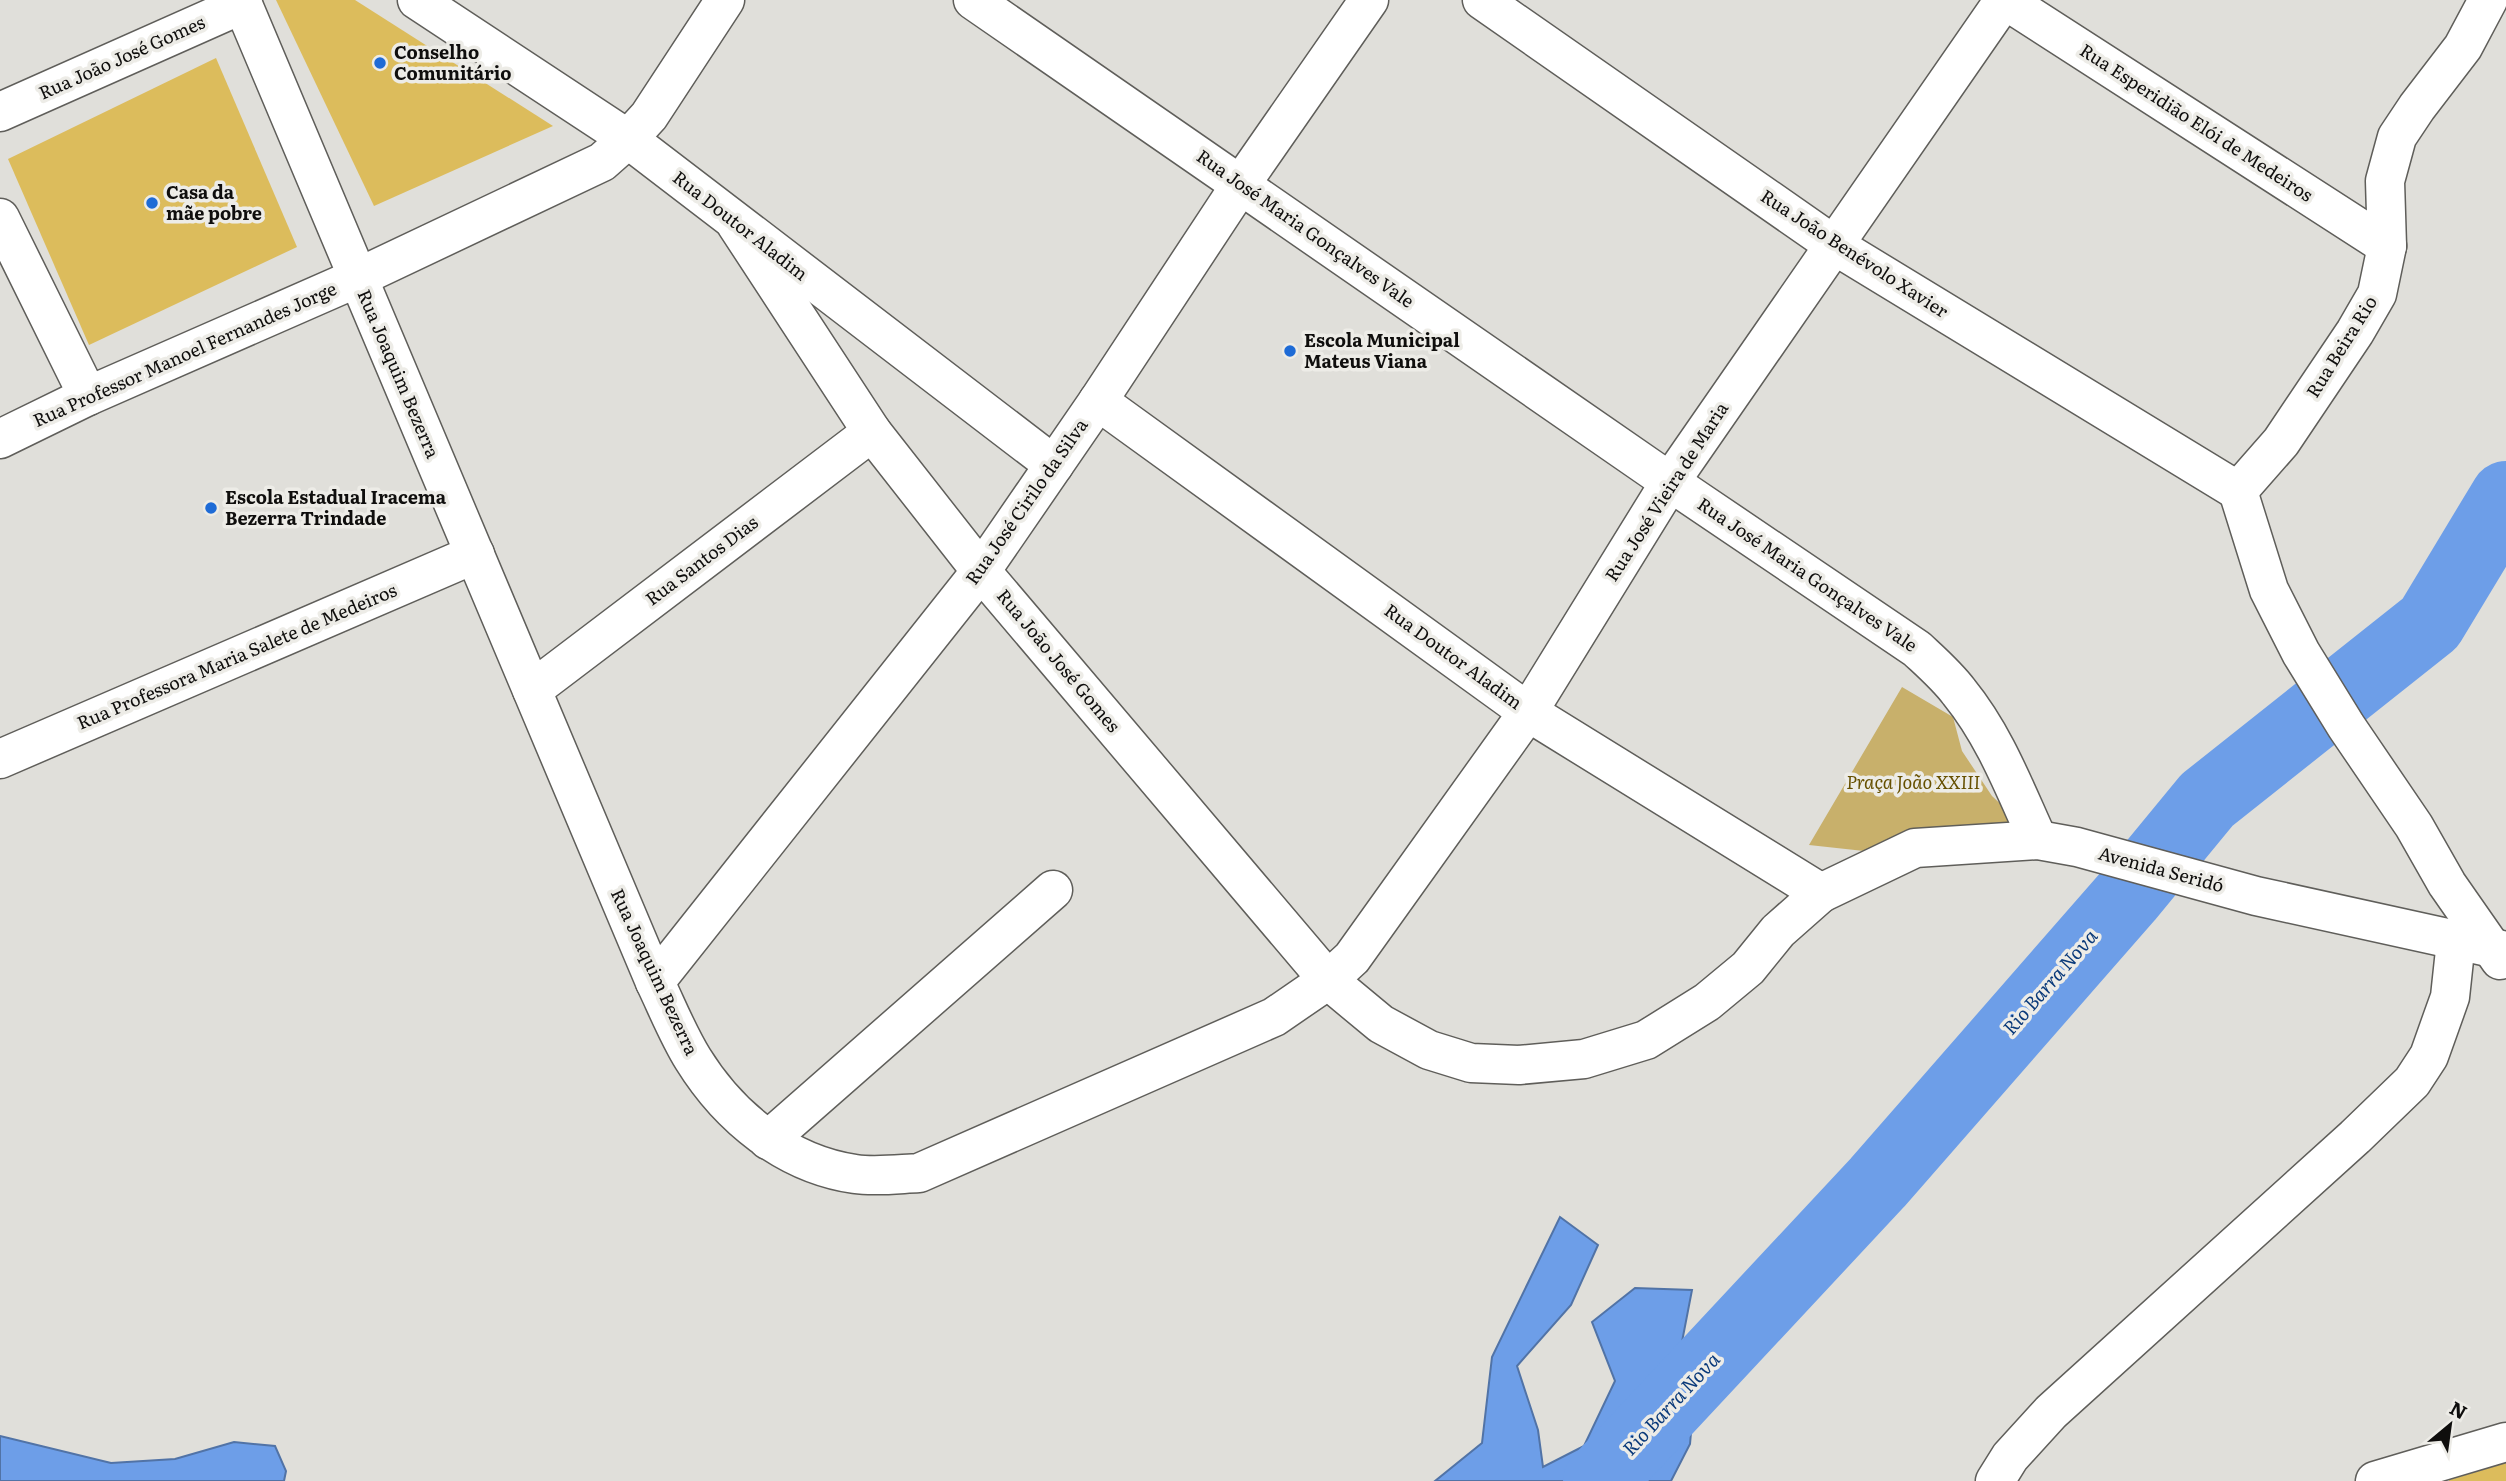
<svg xmlns="http://www.w3.org/2000/svg" width="2506" height="1481" font-family="Literata,serif">
<style>
.green{fill:#c8b06b}
.water{fill:#6d9ee8;stroke:#5173a6;stroke-width:2}
.lines{fill:none;stroke-linecap:round;stroke-linejoin:round}
.river{stroke:#6d9ee8;stroke-width:72}
.building{fill:#dcbc5c}
.minor-casing{stroke:#5f5e5a;stroke-width:41}
.major-casing{stroke:#5f5e5a;stroke-width:41}
.minor{stroke:#fff;stroke-width:38}
.major{stroke:#fff;stroke-width:38}
.poi-dot{fill:#1e6bd6;stroke:#edece7;stroke-width:2.5}
.labels{text-anchor:middle;stroke-width:7;stroke-linejoin:round;paint-order:stroke}
.poi-label{font-size:18px;font-weight:bold;fill:#0f0e0d;stroke:#edece7;text-anchor:start}
.street-label{font-size:18px;fill:#0f0e0d;stroke:#edece7}
.park-label{font-size:18px;font-style:italic;fill:#665000;stroke:#edece7}
.water-label{font-size:19px;font-style:italic;fill:#0a3a7a;stroke:#edece7}
</style>
<rect width="100%" height="100%" fill="#e0dfda"/>
<polygon class="green" points="1902,687 1953,717 1962,751 1992,796 2025,827 1955,834 1864,851 1809,845"/>
<g class="water">
<polygon points="1560,1217 1598,1245 1571,1305 1517,1366 1538,1430 1543,1467 1584,1446 1615,1381 1592,1322 1635,1288 1692,1290 1681,1347 1693,1410 1690,1444 1671,1481 1435,1481 1482,1443 1492,1357"/>
<polygon points="0,1436 111,1463 175,1459 234,1442 275,1446 286,1471 284,1481 0,1481"/>
</g>
<g class="lines">
<polyline class="river" points="1599,1481 1878,1182 2128,896 2207,800 2430,623 2506,497"/>
</g>
<g class="building">
<polygon points="276,0 355,0 553,126 374,206"/>
<polygon points="216,58 297,247 89,345 8,159"/>
<polygon points="2506,1463 2506,1481 2449,1481 2449,1480"/>
</g>
<g class="lines">
<defs>
<g id="minor">
<polyline points="417,0 628,139 1054,465"/>
<path d="M 973,0 L 1670,482 L 1917,649 C 1932,663 1947,676 1959,692 C 1995,736 2015,790 2038,840"/>
<polyline points="1482,0 1834,245 2238,491"/>
<polyline points="2005,0 2387,246"/>
<polyline points="0,112 243,4"/>
<polyline points="0,218 88,396"/>
<polyline points="736,224 872,432 981,571 1328,980 1381,1024 1429,1050 1471,1063 1519,1065 1584,1059 1646,1040 1707,1002 1748,968 1778,931 1821,893"/>
<polyline points="1098,401 1528,712 1670,482 2004,0"/>
<polyline points="0,439 88,396 357,278 602,162 628,139 649,116 725,0"/>
<polyline points="2238,491 2281,442 2355,332 2377,294 2387,246 2385,181 2397,137 2417,107 2463,47 2488,0"/>
<polyline points="2238,491 2269,590 2301,653 2346,726 2414,826 2447,884 2500,960"/>
<polyline points="532,690 872,432"/>
<polyline points="0,759 475,554"/>
<polyline points="655,982 981,571 1098,401 1241,184 1369,0"/>
<polyline points="768,1140 1053,890"/>
<polyline points="1995,1481 2010,1457 2051,1412 2355,1137 2412,1082 2429,1056 2450,997 2456,941"/>
<polyline points="2375,1481 2506,1442"/>
</g>
<path id="major" d="M 241,0 L 655,982 C 667,1007 678,1035 693,1059 C 729,1117 786,1164 855,1174 C 875,1177 898,1174 919,1173 L 1274,1017 L 1328,980 L 1352,958 L 1528,712 L 1821,893 L 1915,848 L 2038,840 L 2077,847 L 2256,896 L 2506,951"/>
</defs>
<use href="#minor" class="minor-casing"/>
<use href="#major" class="major-casing"/>
<use href="#minor" class="minor"/>
<use href="#major" class="major"/>
</g>
<g class="poi-dot">
<circle cx="380" cy="63" r="7"/>
<circle cx="152" cy="203" r="7"/>
<circle cx="1290" cy="351" r="7"/>
<circle cx="211" cy="508" r="7"/>
</g>
<g class="labels">
<g class="poi-label">
<text x="394" y="59">Conselho<tspan x="394" dy="21">Comunitário</tspan></text>
<text x="166" y="199">Casa da<tspan x="166" dy="21">mãe pobre</tspan></text>
<text x="1304" y="347">Escola Municipal<tspan x="1304" dy="21">Mateus Viana</tspan></text>
<text x="225" y="504">Escola Estadual Iracema<tspan x="225" dy="21">Bezerra Trindade</tspan></text>
</g>
<g class="street-label">
<text transform="translate(122 58) rotate(-24)" y="6">Rua João José Gomes</text>
<text transform="translate(2196 123) rotate(33)" y="6">Rua Esperidião Elói de Medeiros</text>
<text transform="translate(740 226) rotate(38)" y="6">Rua Doutor Aladim</text>
<text transform="translate(1305 229) rotate(35)" y="6">Rua José Maria Gonçalves Vale</text>
<text transform="translate(1854 254) rotate(33)" y="6">Rua João Benévolo Xavier</text>
<text transform="translate(2342 347) rotate(-58)" y="6">Rua Beira Rio</text>
<text transform="translate(185 355) rotate(-24)" y="6">Rua Professor Manoel Fernandes Jorge</text>
<text transform="translate(398 374) rotate(67)" y="6">Rua Joaquim Bezerra</text>
<text transform="translate(1667 492) rotate(-57)" y="6">Rua José Vieira de Maria</text>
<text transform="translate(1027 502) rotate(-55)" y="6">Rua José Cirilo da Silva</text>
<text transform="translate(702 561) rotate(-37)" y="6">Rua Santos Dias</text>
<text transform="translate(1807 575) rotate(34)" y="6">Rua José Maria Gonçalves Vale</text>
<text transform="translate(237 657) rotate(-23)" y="6">Rua Professora Maria Salete de Medeiros</text>
<text transform="translate(1453 657) rotate(36)" y="6">Rua Doutor Aladim</text>
<text transform="translate(1058 661) rotate(50)" y="6">Rua João José Gomes</text>
<text transform="translate(2161 870) rotate(15)" y="6">Avenida Seridó</text>
<text transform="translate(654 972) rotate(65)" y="6">Rua Joaquim Bezerra</text>
</g>
<g class="park-label">
<text x="1913" y="789">Praça João XXIII</text>
</g>
<g class="water-label">
<text transform="translate(2050 982) rotate(-49)" y="7">Rio Barra Nova</text>
<text transform="translate(1671 1404) rotate(-47)" y="7">Rio Barra Nova</text>
</g>
</g>
<g transform="translate(2450 1425) rotate(29)" stroke="#edece7" stroke-width="5" paint-order="stroke">
<path d="M0-5L12 26L0 18L-12 26Z" fill="#0f0e0d"/>
<text y="-10" font-size="19" font-weight="bold" text-anchor="middle" fill="#0f0e0d">N</text>
</g>
</svg>
